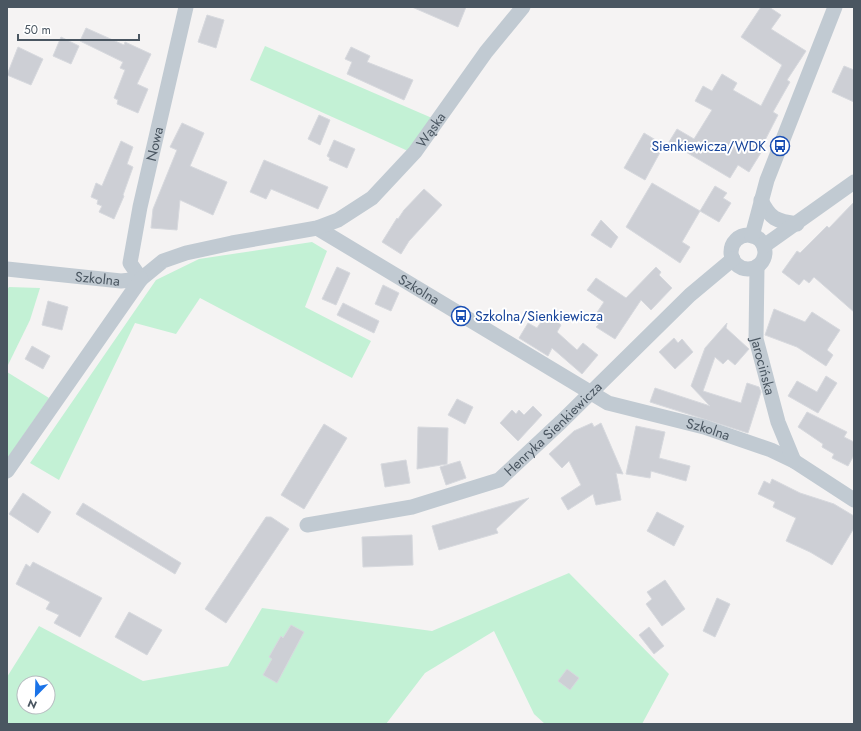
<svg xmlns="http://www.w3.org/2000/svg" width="861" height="731" font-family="Jost,sans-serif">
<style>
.green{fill:#c3f1d5;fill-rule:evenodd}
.building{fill:#cdcfd5;stroke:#d7d9de}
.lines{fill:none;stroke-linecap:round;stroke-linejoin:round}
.street{stroke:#c1cad2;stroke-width:15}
.labels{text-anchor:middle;stroke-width:4;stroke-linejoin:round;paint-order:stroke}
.street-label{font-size:14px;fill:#4a5661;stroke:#fff}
.transit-label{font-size:14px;fill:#164399;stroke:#fff;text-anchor:end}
</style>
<rect width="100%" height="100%" fill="#f5f3f3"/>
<g class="green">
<polygon points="265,46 432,118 408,151 250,80"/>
<polygon points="312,242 327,251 305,307 371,341 352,378 200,298 176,334 135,323 59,480 30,463 156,280 199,259"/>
<polygon points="9,287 40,288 30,320 7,367 7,290"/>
<polygon points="7,372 49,398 7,459"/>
<path d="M 569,573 L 669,674 L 642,724 L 545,724 L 534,714 L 494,631 L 425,673 L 386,724 L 7,724 L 7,677 L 39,626 L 143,681 L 228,666 L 262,608 L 432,631 ZM 24,683 L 48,683 L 48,707 L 24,707 Z"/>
</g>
<g class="building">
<polygon points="412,7 466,7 458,27"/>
<polygon points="761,7 769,7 781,15 771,29 806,51 787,80 790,82 773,112 778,115 760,150 762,151 749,172 738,165 730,178 669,142 677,129 694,139 712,110 695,101 703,86 712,91 722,74 737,83 733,90 761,106 782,65 741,37"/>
<polygon points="207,15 224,20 216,48 198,42"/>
<polygon points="86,28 124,45 125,42 151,54 137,84 148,89 138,113 117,104 118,100 114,98 125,70 120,68 123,62 80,41"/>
<polygon points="61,37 79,46 71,64 53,56"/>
<polygon points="18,47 43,59 31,85 7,75"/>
<polygon points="351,47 370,56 367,62 413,80 404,100 347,74 352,62 345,59"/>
<polygon points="844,66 854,70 854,102 832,92"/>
<polygon points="319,115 330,120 320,145 308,139"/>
<polygon points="182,123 204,133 190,166 227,182 213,215 180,200 177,230 151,228 153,209 177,150 170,147"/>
<polygon points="644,133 664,145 645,180 624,168"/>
<polygon points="334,140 355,149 347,168 329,160 330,158 327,156"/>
<polygon points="121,141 133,147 127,164 133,167 123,195 124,196 114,219 99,212 102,206 97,204 98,200 91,197 96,183 102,186"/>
<polygon points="264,160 328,187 318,209 271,189 266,199 250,192"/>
<polygon points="652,183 700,211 682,242 690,247 680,263 626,227"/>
<polygon points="715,186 727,193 723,198 731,203 719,222 700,211"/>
<polygon points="424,189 442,205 409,241 401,254 382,242 397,218 398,219 404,210"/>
<polygon points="854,202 854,312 814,277 809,283 804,279 799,285 782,272 797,251 800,253 827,226 829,228"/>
<polygon points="601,220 618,237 611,248 591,235"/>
<polygon points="337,267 350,273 336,305 322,299"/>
<polygon points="656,267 661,272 659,275 672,288 651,310 641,300 615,339 596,327 599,324 592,320 604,302 587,290 596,278 626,298"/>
<polygon points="383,285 399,293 391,311 375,304"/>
<polygon points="48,301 68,307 62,330 42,325"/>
<polygon points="343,303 379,321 374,333 337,315"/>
<polygon points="774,309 805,322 812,312 840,330 827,350 833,355 826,366 797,347 765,335"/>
<polygon points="547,313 561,325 557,332 577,350 583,343 598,355 582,374 552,348 548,356 519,338 528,323 537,328"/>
<polygon points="727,323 726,328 749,349 735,365 728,359 723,364 715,357 703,391 741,403 747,383 759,387 761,392 748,433 650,402 655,388 710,406 691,386 705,348"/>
<polygon points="674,338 678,343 682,339 693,352 675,369 659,352"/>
<polygon points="32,346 50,356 43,369 25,359"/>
<polygon points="826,376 837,383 818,413 788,396 797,381 817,392"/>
<polygon points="457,399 473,407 465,424 448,415"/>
<polygon points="533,406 542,415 518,441 500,423 512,410 516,414 519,410 524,415"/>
<polygon points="807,412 847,432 844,437 854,442 854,455 848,466 832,458 834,454 822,447 823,444 798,427"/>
<polygon points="592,423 594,427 601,423 623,474 616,473 621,500 596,505 593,494 568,510 561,498 581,485 569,461 562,468 549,454 574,431"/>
<polygon points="324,424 347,438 304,509 281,495"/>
<polygon points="636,426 665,432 659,458 690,466 686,481 651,471 650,478 626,474"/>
<polygon points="418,427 448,428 447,464 417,469"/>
<polygon points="406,460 410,483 385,487 381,464"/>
<polygon points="460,461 466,478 446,485 440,467"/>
<polygon points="772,479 800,493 834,504 854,516 854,528 832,565 810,552 786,541 796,518 773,507 775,502 758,494 764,481 770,484"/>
<polygon points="23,493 51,512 38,533 9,514"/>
<polygon points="529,498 496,529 498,533 439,550 432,526"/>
<polygon points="83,503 181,563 175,574 76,514"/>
<polygon points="657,512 684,526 674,546 647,531"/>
<polygon points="266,517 271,517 289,529 226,623 205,609"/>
<polygon points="412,535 413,565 363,567 362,537"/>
<polygon points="33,562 102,598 80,637 54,623 59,615 46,609 50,602 16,584 26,564 30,567"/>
<polygon points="665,580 685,609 662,626 646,604 652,599 647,592"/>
<polygon points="717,598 730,604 715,637 703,631"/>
<polygon points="129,612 162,630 147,655 115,637"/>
<polygon points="291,625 304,632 277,683 263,675 272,659 269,657 281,636 283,638"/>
<polygon points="649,627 664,646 654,654 639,635"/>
<polygon points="567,669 579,678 570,690 558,681"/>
</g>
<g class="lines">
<g class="street">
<path d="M 761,200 C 770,219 776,221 797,224"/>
<path id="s1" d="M 317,228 L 608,403 L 704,427 L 771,450 L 794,461 L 854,500"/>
<circle cx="748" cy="252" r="17"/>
<polyline points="752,236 767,180 835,7"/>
<polyline points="764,246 854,182"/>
<path id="s2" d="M 757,267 L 756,339 L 778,422 L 794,461"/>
<path id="s3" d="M 7,269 L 121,281 L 141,279 L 163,261 L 186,253 L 232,243 L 317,228 L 338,220 L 372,198 L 415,152 L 486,52 L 523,7"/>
<path id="s4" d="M 141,279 L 130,263 L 140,207 L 186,7"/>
<polyline points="7,471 141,279"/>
<path id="s5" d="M 307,525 L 412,507 L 499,480 L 561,422 L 690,295 L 733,259"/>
</g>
</g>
<defs>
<symbol id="bus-ring" viewBox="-11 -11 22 22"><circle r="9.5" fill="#fff" stroke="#1a4fb4" stroke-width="1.5"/><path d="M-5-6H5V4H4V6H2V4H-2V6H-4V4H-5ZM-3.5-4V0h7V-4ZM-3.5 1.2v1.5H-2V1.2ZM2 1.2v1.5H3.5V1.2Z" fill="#1a4fb4"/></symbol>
</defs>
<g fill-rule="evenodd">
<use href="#bus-ring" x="769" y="135" width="22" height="22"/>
<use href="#bus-ring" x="450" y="305" width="22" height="22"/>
</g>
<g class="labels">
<g class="street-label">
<text dy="5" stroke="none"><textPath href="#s3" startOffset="474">Wąska</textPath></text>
<text dy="5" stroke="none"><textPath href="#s4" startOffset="141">Nowa</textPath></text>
<text dy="5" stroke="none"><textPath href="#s3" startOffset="91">Szkolna</textPath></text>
<text dy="5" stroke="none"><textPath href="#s1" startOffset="119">Szkolna</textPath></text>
<text dy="5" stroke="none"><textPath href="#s2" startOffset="100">Jarocińska</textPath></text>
<text dy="5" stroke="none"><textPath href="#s5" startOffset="272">Henryka Sienkiewicza</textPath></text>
<text dy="5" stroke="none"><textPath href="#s1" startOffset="443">Szkolna</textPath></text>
</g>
<g class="transit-label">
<text x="766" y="151">Sienkiewicza/WDK</text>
<text x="475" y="321" text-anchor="start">Szkolna/Sienkiewicza</text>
</g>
</g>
<rect width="861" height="731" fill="none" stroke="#4a5661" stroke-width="16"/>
<g transform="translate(36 695) rotate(203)"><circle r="19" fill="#ffffff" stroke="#b7bbc0"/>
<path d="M0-3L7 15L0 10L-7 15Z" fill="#1a73e8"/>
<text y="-6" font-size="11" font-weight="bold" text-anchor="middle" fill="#4a5661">N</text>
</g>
<path d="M18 34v6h121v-6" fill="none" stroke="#4a5661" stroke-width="2"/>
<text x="24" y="34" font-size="12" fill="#4a5661" stroke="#ffffff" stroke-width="3" paint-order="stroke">50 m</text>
</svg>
